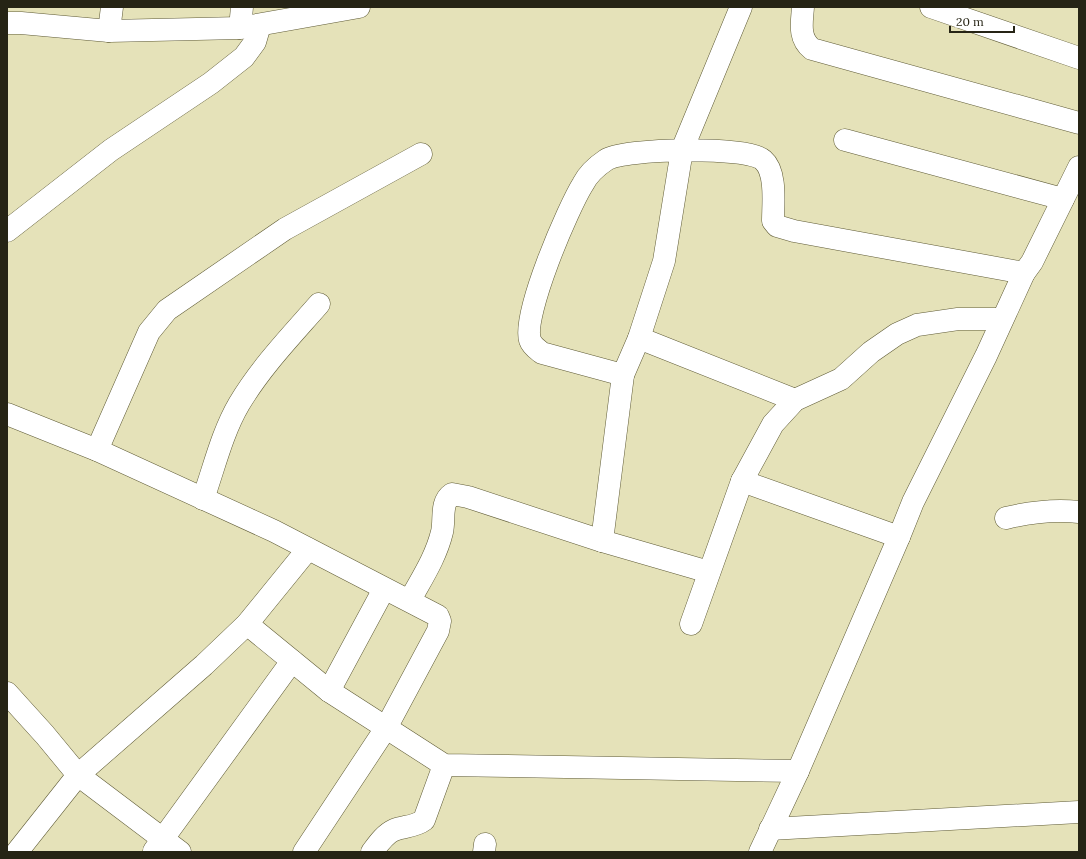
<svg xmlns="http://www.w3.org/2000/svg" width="1086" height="859" font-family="Lora,serif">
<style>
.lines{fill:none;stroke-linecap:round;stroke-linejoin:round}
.minor-casing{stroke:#5f5b36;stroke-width:23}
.minor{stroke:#fff;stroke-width:22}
</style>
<rect width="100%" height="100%" fill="#e5e2b9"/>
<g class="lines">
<defs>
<g id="minor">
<path d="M 741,7 L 682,150 L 664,261 L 639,338 L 623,375 L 542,353 C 537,349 532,346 530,340 C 522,315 568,208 583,184 C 588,174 597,166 606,160 C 623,148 749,146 763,160 C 777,172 773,204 773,221 L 777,226 L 794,231 L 1024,273"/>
<path d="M 803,7 C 802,22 798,38 812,49 L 1079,123"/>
<polyline points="931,7 1079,58"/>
<polyline points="7,23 21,23 109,31 240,28 359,7"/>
<polyline points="240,28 242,7"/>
<polyline points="109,31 112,7"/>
<polyline points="845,140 1063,199"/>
<polyline points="7,231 111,150 211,83 244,57 255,42 260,25"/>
<polyline points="639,338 795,400"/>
<polyline points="7,414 97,450 274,531 438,616 440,621 438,631 386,728 304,852"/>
<polyline points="97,450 149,332 167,310 285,229 421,154"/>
<polyline points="742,481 899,537"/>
<path d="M 203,499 C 214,468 222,433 239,404 C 261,367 291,336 319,304"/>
<path d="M 1006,518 C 1031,512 1053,509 1079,512"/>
<polyline points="602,541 623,375"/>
<path d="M 410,600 C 422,578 436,557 442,532 C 445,520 440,502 452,494 L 468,497 L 602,541 L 709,572"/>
<polyline points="247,624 308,549"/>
<polyline points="691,624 742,481 773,424 795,400 841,379 871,352 897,334 917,325 958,319 1002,319"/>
<polyline points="329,691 384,589"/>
<polyline points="7,693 45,735 78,775 180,852"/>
<polyline points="770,829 1079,812"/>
<polyline points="154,851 292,661"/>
<polyline points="17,852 78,775 204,665 247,624 329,691 444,765 798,771"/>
<path d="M 372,852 C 378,844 385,834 394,830 C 404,826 415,827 424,820 L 444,765"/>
<polyline points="484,852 485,844"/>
<polyline points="760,852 798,771 899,537 913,502 986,356 1024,273 1032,262 1079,167"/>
</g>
</defs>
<use href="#minor" class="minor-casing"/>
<use href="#minor" class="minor"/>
</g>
<rect width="1086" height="859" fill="none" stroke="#262415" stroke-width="16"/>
<path d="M950 26v6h64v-6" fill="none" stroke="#262415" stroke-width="2"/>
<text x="956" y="26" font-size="12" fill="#262415" stroke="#ffffff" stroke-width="3" paint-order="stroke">20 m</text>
</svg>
